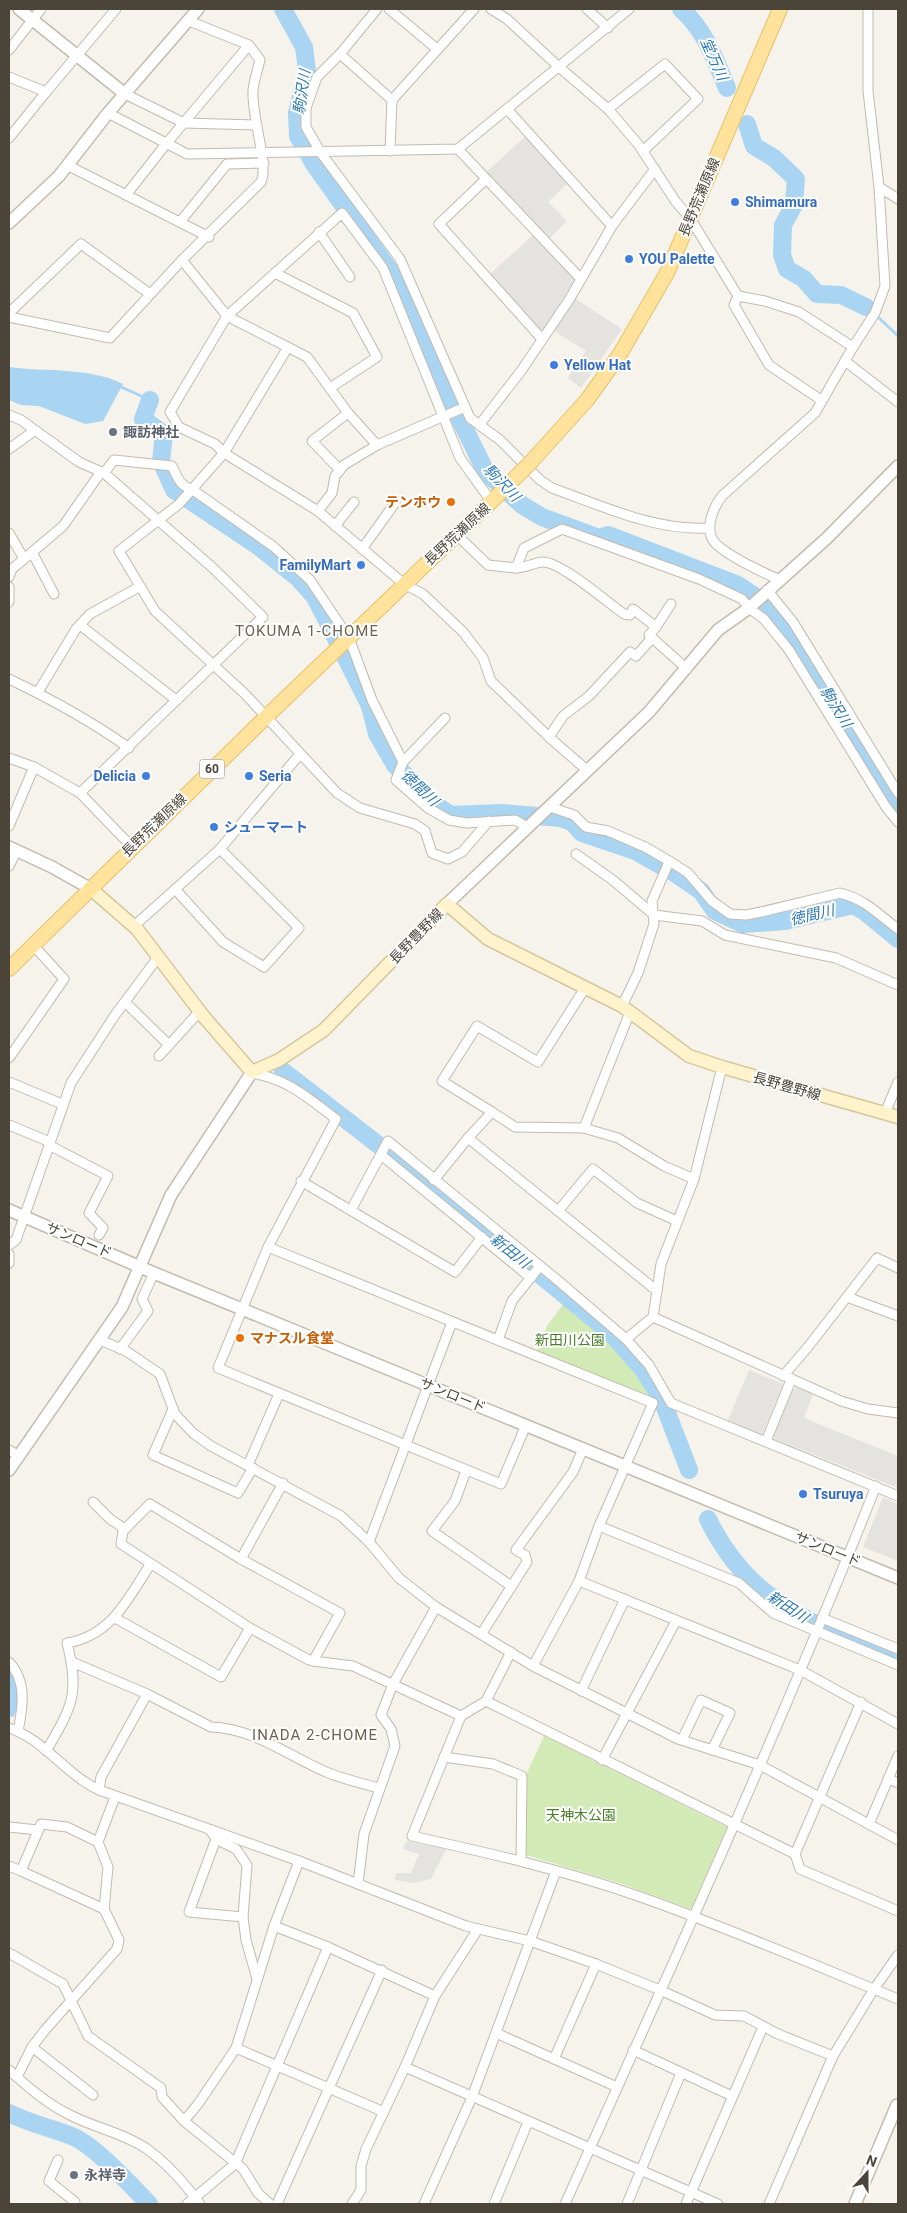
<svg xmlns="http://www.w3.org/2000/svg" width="907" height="2213" font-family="Roboto,'Noto Sans JP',sans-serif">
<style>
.green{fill:#d2eab5}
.parking{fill:#e5e3e0}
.water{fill:#a9d4f2}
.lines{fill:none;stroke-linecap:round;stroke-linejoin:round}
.stream{stroke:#a9d4f2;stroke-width:3}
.river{stroke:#a9d4f2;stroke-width:18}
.minor-casing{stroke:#c2bbae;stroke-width:11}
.tertiary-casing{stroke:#c2bbae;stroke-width:14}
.secondary-casing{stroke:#d6c79b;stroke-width:15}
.primary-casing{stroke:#e6c16a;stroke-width:16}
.minor{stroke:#fff;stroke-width:9}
.tertiary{stroke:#fff;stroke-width:11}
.secondary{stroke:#fff3cd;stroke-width:12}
.primary{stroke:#ffe39c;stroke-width:14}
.primary-bridge-casing{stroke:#e6c16a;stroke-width:16;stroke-linecap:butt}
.primary-bridge{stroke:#ffe39c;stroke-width:14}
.shop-dot{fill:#3f7fe0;stroke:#fff;stroke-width:2}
.worship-dot{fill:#6b7280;stroke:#fff;stroke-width:2}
.food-dot{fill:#e8710a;stroke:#fff;stroke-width:2}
.labels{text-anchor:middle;stroke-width:4;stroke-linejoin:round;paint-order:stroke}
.shield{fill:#fff;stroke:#817c74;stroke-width:1}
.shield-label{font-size:12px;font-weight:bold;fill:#4b4439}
.street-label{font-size:14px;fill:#4b4439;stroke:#fff}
.shop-label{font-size:14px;font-weight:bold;fill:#366cbe;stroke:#fff;text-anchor:start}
.worship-label{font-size:14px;font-weight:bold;fill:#5b616d;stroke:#fff;text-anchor:start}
.food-label{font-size:14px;font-weight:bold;fill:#c56008;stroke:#fff;text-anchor:end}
.park-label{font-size:14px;fill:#4a7f2a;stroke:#fff}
.water-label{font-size:15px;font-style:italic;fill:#2e7ab2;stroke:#fff}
.neighbourhood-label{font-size:15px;letter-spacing:1px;fill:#6e6250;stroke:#fff}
</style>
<rect width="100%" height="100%" fill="#f6f3ec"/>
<g class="green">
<polygon points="564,1303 602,1334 633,1366 657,1403 536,1353 547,1326"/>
<polygon points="544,1736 727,1827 691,1909 620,1883 526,1855 526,1775"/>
</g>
<g class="parking">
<polygon points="527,135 569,182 548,202 567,221 548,240 485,173"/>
<polygon points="534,234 574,276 574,281 543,331 537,329 489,275"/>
<polygon points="574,298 622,329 581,388 568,378 586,351 554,331"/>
<polygon points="749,1370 783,1384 761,1437 727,1422"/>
<polygon points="797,1387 813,1394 804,1418 898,1456 898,1488 775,1439 773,1435 791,1390"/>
<polygon points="883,1497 898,1504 898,1561 863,1547"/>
<polygon points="406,1841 446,1849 431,1879 413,1883 395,1880 396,1873 411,1873 419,1854 403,1849"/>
</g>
<g class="water">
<path d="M 9,367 C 45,372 90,367 123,384 L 103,421 L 85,424 L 39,406 L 21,405 L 9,400 Z"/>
<path d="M 9,1669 C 19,1682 24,1703 13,1717 L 9,1716 Z"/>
</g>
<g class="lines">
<g class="stream">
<polyline points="879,318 898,336"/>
<polyline points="119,386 150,400"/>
</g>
<g class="river">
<polyline points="283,9 304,47 307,71 297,113 298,136 314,164 397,281 447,393 486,472 522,505 542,517 599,538 608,535 738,585 753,595 796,642 898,809"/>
<path d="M 681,9 C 705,30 715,59 727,88"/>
<polyline points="747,124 754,146 774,158 796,179 794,205 783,225 782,255 787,269 804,279 817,294 841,295 866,307"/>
<polyline points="150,400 143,419 164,434 161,461 174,490 258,546 298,578 315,597 370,706 377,734 395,765 437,806 451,815 502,813 560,818 572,822 582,833 635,851 676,874 701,891 715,911 743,924 785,921 853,905 864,911 898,939"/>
<polyline points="283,1071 443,1195 611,1333 642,1368 661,1397 689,1470"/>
<path d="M 708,1519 C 749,1605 817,1625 898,1660"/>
<path d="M 9,2113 C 30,2124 53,2128 74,2137 C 96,2147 132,2186 149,2204"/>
</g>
<defs>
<g id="minor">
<polyline points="377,9 340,54 392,100"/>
<polyline points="389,9 437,49"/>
<polyline points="491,9 507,19 559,67 608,109 638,144 676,202 690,218 738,296 765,301 799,312 853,347"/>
<polyline points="587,9 608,28"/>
<polyline points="9,50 41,9"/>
<path d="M 340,54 L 317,77 L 306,108 L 306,127 L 321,153 L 400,259 L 470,418 L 500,440 L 540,480 L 552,488 C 602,506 655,531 709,528"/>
<polyline points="9,77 46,92 9,138"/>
<polyline points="46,92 116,9"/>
<polyline points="125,94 184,123 256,125"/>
<polyline points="507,109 612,226"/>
<polyline points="608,109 665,64 698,99 643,151"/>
<polyline points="108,113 187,154 458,149 629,9"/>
<polyline points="458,149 581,279"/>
<polyline points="390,151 392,100 474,9"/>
<polyline points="67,165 209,237"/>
<polyline points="486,179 439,224 542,339"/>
<polyline points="879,187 898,199"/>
<polyline points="126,195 166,144 249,45"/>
<polyline points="180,222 227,164 264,163"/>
<polyline points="319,232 350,277"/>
<polyline points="182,260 227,316 307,357 348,413 377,445"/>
<polyline points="275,273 353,313 377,357 330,388"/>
<polyline points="738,296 734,305 769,365 821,400"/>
<polyline points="9,313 81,244 150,294"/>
<path d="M 9,317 L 110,338 L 182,260 L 261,182 C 269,164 251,115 253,90 C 254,80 258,69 260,60 L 249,45 L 189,21"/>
<polyline points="288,347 224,453 179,504 119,551 155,611 245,694 337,793 360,808 415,824 425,831 432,853 448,859 462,852 489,821"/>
<polyline points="845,361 898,402"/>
<polyline points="9,415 21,420 79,462 104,473 213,568 263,617 80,793"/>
<polyline points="480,424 521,371 569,300 612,226 655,169"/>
<polyline points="9,449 34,431"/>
<polyline points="340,470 312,441 348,413"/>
<path d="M 104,473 L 114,460 L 172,466 C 177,477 180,486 193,490 L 274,547 L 310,580 L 349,638 L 372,700 L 403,762 L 396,780 L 428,808 L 449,820 L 467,823 L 515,820 L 527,827"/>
<polyline points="491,501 460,458 383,268 342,213 227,316 170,412 179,427 215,444 224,453 318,511 404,584 423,594 463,632 483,658 491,681 550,738 588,771"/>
<polyline points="318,511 332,493 335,476 344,465 377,445 465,407"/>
<polyline points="335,526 354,502"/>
<polyline points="9,533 24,559 12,569 9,577"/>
<polyline points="456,534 488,565 516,568 524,548 562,529 699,579 742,599 749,608 764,619 789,650 886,807 898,822"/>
<polyline points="362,549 395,503"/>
<polyline points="32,552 54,594"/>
<polyline points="24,559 63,526 101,472"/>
<path d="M 516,568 C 526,568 533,563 542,562 C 559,560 608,603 624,614 L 630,615 L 633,609 L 656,627 L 649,635 L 687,669"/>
<path d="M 780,580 C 762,572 730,557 716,544 C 703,531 713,507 723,495 L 815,413 L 853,347 L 875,313 L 885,286 L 879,187 L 868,91 L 868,9"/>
<polyline points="9,587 9,602"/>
<polyline points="767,590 793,622 898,793"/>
<polyline points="80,625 176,700"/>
<polyline points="656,627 671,604"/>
<path d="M 9,679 C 51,699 91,721 129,748"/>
<polyline points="38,692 76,629 90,614 139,587"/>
<polyline points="549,737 563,716 589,696 630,652 636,656 652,638"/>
<polyline points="9,758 34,767 80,793 132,847"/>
<polyline points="403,762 445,718"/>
<path d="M 550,807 L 574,815 L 586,827 L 608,831 L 645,847 L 671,862 L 688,873 L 712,901 L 730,914 L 746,915 L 761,912 L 840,893 C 865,899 879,915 898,929"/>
<polyline points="9,826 34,767"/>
<polyline points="576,854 614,881 654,915 702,921 725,935 836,958 898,985"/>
<polyline points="9,866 17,850"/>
<polyline points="175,889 223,942 264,967 299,928 220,849"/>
<polyline points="134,926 220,849 300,754"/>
<polyline points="125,1002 169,1045"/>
<polyline points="622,1006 638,973 654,924 652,901 669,862"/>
<polyline points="159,1056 200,1011"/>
<polyline points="9,1058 64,979 33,945"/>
<path d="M 252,1073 C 288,1079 308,1098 336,1119 L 268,1247 L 218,1368 L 501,1484 L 526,1425"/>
<polyline points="9,1082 62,1104"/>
<polyline points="492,1112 515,1127 584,1128 630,1012"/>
<polyline points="885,1113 898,1082"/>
<polyline points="9,1125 50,1142"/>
<polyline points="584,1128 618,1138 664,1166 694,1179"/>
<polyline points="468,1138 492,1112 442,1081 477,1026 538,1062 585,988"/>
<polyline points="49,1145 108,1176 89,1213 103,1228 99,1235"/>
<polyline points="381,1155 531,1278"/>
<polyline points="434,1180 468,1138 657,1291"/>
<polyline points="301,1181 455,1272 482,1237"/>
<polyline points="351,1210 388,1141 561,1283 626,1339 649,1365 671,1403 898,1496"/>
<polyline points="558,1211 593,1169 637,1203 677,1221"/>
<polyline points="9,1245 16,1240 71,1083 115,1015 159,956"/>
<polyline points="268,1247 653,1403 599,1526 579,1581 533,1666"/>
<polyline points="9,1254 9,1263"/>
<polyline points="847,1297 898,1316"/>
<polyline points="653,1317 841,1401 868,1409 898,1413"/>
<polyline points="626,1339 653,1317 661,1264 694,1179 722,1067"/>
<polyline points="100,1340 126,1351 160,1374 175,1414 193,1433 211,1446 341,1516 369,1542 399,1578 436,1607 533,1666 678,1739 760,1765 898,1840"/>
<polyline points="498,1340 512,1301 540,1266"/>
<polyline points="120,1349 148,1311 142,1299 154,1273"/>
<polyline points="783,1376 808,1347 877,1258 898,1268"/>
<polyline points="173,1409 153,1455 238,1493 253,1468"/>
<polyline points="766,1441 791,1380"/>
<polyline points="9,1450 19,1456"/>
<polyline points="248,1465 279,1394"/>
<polyline points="466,1471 455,1501 432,1531 511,1586"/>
<polyline points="93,1502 110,1519 125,1529"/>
<polyline points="599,1526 739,1583 773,1613 898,1665"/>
<polyline points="369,1542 452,1322"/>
<polyline points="241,1559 283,1483"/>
<polyline points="579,1581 800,1670 898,1724"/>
<polyline points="115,1618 221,1677 250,1628"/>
<polyline points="822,1618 898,1649"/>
<polyline points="482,1633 527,1562 525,1555 516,1550 573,1472 583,1449"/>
<path d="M 511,1652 L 486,1701 L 461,1716 L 412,1836 C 488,1853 564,1870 638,1896 C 726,1927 812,1964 898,1999"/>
<polyline points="313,1661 340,1613 241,1559 150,1504 123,1531 121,1544 250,1628 309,1660 313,1661 353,1666 461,1716"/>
<path d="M 9,1662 C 27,1681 23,1707 18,1731"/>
<polyline points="72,1662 147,1694 101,1777 99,1790"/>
<polyline points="581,1691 625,1599"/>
<path d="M 147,1694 L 211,1727 C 253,1728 289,1756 326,1772 C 343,1779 361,1783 378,1788"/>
<polyline points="486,1701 795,1854"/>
<polyline points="861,1702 795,1854 800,1869 898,1911"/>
<path d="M 9,1728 C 44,1739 66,1775 99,1790 L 299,1861 L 466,1926 L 530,1941 L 596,1964 L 660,1990 L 715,2015 L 744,2016 L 778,2034 L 833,2056"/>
<polyline points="682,1740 701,1700 730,1713 712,1750"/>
<path d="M 46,1751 C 72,1707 80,1694 67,1643 C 112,1635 127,1600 150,1565"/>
<polyline points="444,1757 493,1764 522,1776 521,1860"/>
<polyline points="602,1760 676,1621"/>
<polyline points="889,1779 898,1783"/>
<polyline points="869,1824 898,1756"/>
<polyline points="9,1827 38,1830"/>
<polyline points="210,1830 216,1839 236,1849 247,1865 243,1917 246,1940 257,1979"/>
<polyline points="216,1839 189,1912 243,1917"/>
<polyline points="98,1842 115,1797"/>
<polyline points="9,1866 21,1871 41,1824 67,1827 98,1842 108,1867 104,1909 119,1940 117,1949 45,2030 32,2047 17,2077"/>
<polyline points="21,1871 104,1909"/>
<polyline points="358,1884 364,1834 395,1746 391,1729 381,1715 393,1684 436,1607"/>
<polyline points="274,1926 328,1947 435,1996"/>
<polyline points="9,1953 63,1984 88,2036 161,2088 162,2097 184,2121 243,2169 258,2193 270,2204"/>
<polyline points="496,2033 617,2087"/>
<polyline points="32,2047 93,2095"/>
<polyline points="236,2048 384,2112"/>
<polyline points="633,2050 732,2096"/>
<polyline points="554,2059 596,1964"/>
<polyline points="405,2067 718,2204"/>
<path d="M 9,2070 C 28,2087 47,2104 70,2115 C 95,2128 124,2133 147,2149 C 169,2165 184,2183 200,2204"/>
<polyline points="184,2121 198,2104 236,2048 274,1926 299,1861"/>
<polyline points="58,2160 49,2181 75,2202 73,2204"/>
<polyline points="187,2204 235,2164 328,1947"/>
<polyline points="277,2204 382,1970"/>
<polyline points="352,2204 361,2190 361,2166 366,2149 405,2067 435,1996 478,1929"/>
<polyline points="424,2204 472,2097 556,1871"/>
<polyline points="494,2204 528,2122"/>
<path d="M 565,2204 C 672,1966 780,1728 876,1486"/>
<polyline points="627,2204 681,2073"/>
<polyline points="686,2204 763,2027"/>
<polyline points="769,2204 833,2056 874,1989 898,1955"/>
</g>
<g id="tertiary">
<polyline points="19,9 125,94"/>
<polyline points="9,223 59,176 108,113 198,9"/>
<polyline points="9,847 52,867 91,889"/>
<polyline points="447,904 649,712 718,630 749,608 827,538 898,466"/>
<polyline points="9,1210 154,1273 898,1578"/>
<polyline points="9,1470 122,1307 171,1195 252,1072"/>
<polyline points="855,2204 897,2105"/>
</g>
<polyline id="secondary" points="91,889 137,929 204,1017 252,1072 279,1060 324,1030 447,904 488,939 622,1006 689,1056 722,1067 898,1117"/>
<g id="primary">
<polyline points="530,463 587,400 620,354 667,273 780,9"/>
<polyline points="9,969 266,717 496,497"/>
</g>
</defs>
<use href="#minor" class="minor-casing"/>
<use href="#tertiary" class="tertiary-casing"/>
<use href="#secondary" class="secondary-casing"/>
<use href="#primary" class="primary-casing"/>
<use href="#minor" class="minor"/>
<use href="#tertiary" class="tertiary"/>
<use href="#secondary" class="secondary"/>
<use href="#primary" class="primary"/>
<defs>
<polyline id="primary-bridge" points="496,497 530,463"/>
</defs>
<use href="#primary-bridge" class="primary-bridge-casing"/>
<use href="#primary-bridge" class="primary-bridge"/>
</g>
<g class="shop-dot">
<circle cx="735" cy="202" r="5"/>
<circle cx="629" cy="259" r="5"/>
<circle cx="554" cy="365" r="5"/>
<circle cx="361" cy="565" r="5"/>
<circle cx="146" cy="776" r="5"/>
<circle cx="249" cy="776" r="5"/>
<circle cx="214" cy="827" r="5"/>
<circle cx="803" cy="1494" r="5"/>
</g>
<g class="worship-dot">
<circle cx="113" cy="432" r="5"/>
<circle cx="74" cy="2175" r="5"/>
</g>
<g class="food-dot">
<circle cx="451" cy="502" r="5"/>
<circle cx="240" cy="1338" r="5"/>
</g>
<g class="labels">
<rect class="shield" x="199.5" y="759.5" width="25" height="19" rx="4"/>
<g class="shield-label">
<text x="212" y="773">60</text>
</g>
<g class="street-label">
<text transform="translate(699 197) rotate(-67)" y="5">長野荒瀬原線</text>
<text transform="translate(457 534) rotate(-43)" y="5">長野荒瀬原線</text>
<text transform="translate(154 825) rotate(-44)" y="5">長野荒瀬原線</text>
<text transform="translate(416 936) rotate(-46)" y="5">長野豊野線</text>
<text transform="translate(787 1086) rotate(16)" y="5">長野豊野線</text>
<text transform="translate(79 1240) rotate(23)" y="5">サンロード</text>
<text transform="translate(453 1395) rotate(22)" y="5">サンロード</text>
<text transform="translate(828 1549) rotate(22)" y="5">サンロード</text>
</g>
<g class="shop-label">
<text x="745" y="207">Shimamura</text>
<text x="639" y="264">YOU Palette</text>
<text x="564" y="370">Yellow Hat</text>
<text x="351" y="570" text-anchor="end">FamilyMart</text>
<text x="136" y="781" text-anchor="end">Delicia</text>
<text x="259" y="781">Seria</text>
<text x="224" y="832">シューマート</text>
<text x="813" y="1499">Tsuruya</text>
</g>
<g class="worship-label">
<text x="123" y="437">諏訪神社</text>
<text x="84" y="2180">永祥寺</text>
</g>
<g class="food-label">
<text x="441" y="507">テンホウ</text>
<text x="250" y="1343" text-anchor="start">マナスル食堂</text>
</g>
<g class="park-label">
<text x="570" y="1345">新田川公園</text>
<text x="581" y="1820">天神木公園</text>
</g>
<g class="water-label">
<text transform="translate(714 59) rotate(66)" y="5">堂万川</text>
<text transform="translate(302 92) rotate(-82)" y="5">駒沢川</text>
<text transform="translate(502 483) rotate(46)" y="5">駒沢川</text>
<text transform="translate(836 707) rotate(58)" y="5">駒沢川</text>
<text transform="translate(420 788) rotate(43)" y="5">徳間川</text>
<text transform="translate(812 915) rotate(-13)" y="5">徳間川</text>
<text transform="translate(510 1251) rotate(39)" y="5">新田川</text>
<text transform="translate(788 1607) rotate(33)" y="5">新田川</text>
</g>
<g class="neighbourhood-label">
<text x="307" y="636">TOKUMA 1-CHOME</text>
<text x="315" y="1740">INADA 2-CHOME</text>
</g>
</g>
<rect width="907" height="2213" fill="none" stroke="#4b4439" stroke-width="20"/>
<g transform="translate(867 2173) rotate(21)" stroke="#ffffff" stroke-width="4" paint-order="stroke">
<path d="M0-4L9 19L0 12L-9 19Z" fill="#4b4439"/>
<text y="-8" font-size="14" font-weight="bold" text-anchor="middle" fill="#4b4439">N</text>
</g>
</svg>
